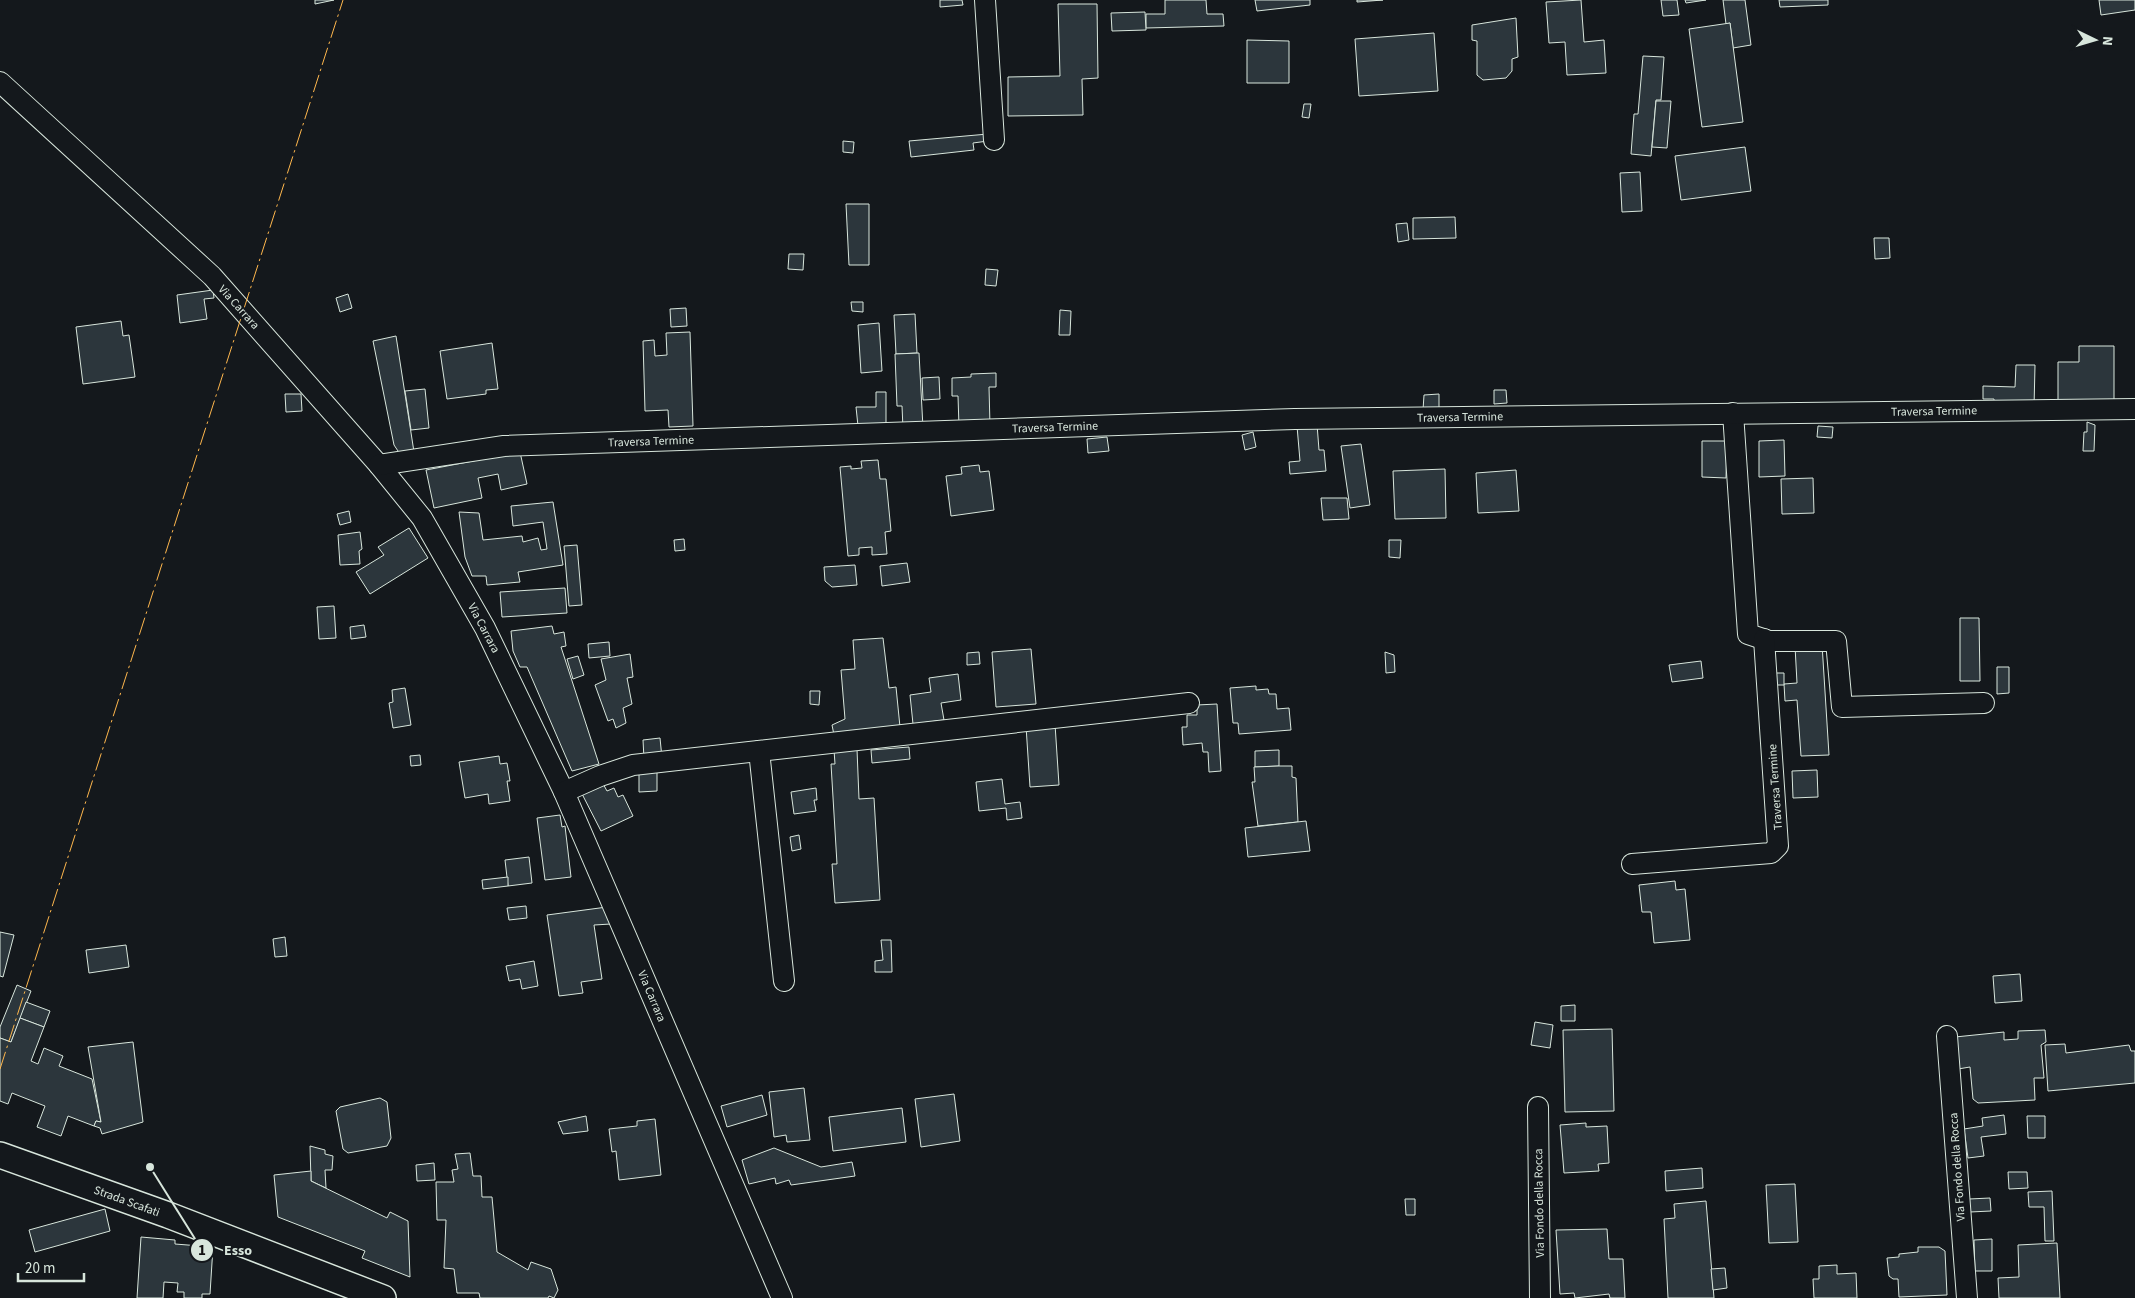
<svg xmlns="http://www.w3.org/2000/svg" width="2135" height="1298" font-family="'Source Sans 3',sans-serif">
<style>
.building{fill:#2c363c;stroke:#d8e6dc}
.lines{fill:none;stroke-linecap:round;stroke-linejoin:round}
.minor-casing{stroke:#d8e6dc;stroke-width:22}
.tertiary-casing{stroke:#d8e6dc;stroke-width:28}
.minor{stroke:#14181c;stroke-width:20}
.tertiary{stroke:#14181c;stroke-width:25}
.power{stroke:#ffb74d;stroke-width:1;stroke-dasharray:18 4 2.5 4;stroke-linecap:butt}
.labels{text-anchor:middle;stroke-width:4;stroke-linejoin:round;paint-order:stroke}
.street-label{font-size:12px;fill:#d8e6dc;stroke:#14181c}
.leader{fill:none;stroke:#d8e6dc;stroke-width:2}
.callout-dot{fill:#d8e6dc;stroke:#14181c;stroke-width:2}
.mark-label{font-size:15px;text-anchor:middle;font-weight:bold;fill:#111}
.callout-label{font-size:14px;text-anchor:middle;font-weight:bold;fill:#d8e6dc;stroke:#14181c;stroke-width:4;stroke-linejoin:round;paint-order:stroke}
</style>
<rect width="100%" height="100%" fill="#14181c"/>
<g class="building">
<polygon points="315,0 334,0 315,4"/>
<polygon points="940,0 962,0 963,5 940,7"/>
<polygon points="1165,0 1206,0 1207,14 1223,14 1224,26 1146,28 1146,14 1165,14"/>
<polygon points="1255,0 1310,0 1310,5 1257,11"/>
<polygon points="1357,0 1383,0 1357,2"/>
<polygon points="1581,0 1584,42 1604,40 1606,73 1567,75 1565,42 1549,43 1546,2"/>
<polygon points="1661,0 1677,0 1679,15 1663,16"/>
<polygon points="1685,0 1706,0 1686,3"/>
<polygon points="1723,0 1745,0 1751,45 1733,48 1730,23 1726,24"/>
<polygon points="1779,0 1828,0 1828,5 1780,7"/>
<polygon points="2099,0 2135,0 2135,10 2101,15"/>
<polygon points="1058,4 1097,4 1098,78 1082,79 1083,115 1008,116 1008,77 1060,76"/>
<polygon points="1145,12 1146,30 1112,31 1111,13"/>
<polygon points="1516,18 1518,57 1512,59 1512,71 1506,78 1483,80 1477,75 1477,41 1472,40 1472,25"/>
<polygon points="1730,23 1743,122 1702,127 1689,29"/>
<polygon points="1434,33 1438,91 1359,96 1355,39"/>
<polygon points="1247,40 1289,41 1289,83 1247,83"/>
<polygon points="1643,56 1664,57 1661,100 1656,100 1651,156 1631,154 1634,114 1638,114"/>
<polygon points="1656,101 1671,101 1667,148 1652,147"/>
<polygon points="1304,104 1311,104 1309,118 1302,117"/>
<polygon points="988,134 988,141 973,143 974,150 911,157 909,141"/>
<polygon points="843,141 854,142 853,153 843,152"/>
<polygon points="1745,147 1751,191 1681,200 1675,156"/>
<polygon points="1640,172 1642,211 1622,212 1620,173"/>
<polygon points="846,204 869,204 869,265 849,265"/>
<polygon points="1455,217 1456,238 1413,239 1413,218"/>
<polygon points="1407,223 1409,240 1398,242 1396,224"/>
<polygon points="1874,238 1889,238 1890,258 1875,259"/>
<polygon points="789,254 804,254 803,270 788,269"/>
<polygon points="986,269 998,270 996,286 985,285"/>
<polygon points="213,290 214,298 204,299 207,319 180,323 177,295"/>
<polygon points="348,294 352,308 340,312 336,298"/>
<polygon points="851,302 863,302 863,312 852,311"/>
<polygon points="686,308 687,326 671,327 670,309"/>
<polygon points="1060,310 1071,311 1070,335 1059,335"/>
<polygon points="915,314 917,353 896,354 894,315"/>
<polygon points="121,321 123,336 129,335 135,377 83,384 76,327"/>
<polygon points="879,323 882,371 861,373 858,325"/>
<polygon points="690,332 693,426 669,427 668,410 645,411 643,341 654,340 655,356 667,355 666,333"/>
<polygon points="396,336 414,452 400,454 394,445 373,341"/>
<polygon points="492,343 498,389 486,390 486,394 447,399 440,351"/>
<polygon points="2079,346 2114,346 2114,407 2058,407 2058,362 2079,362"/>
<polygon points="919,353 923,428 903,429 902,406 897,406 895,354"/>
<polygon points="2016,365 2035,365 2034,408 1994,407 1994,399 1983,399 1983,386 2015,387"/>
<polygon points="996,373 996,387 989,387 990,426 959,427 958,396 952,396 952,378 971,377 971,374"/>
<polygon points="939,377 940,399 923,400 922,378"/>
<polygon points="425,389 429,428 411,430 405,391"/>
<polygon points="1494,390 1506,390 1507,403 1494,404"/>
<polygon points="876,392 886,392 886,427 858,426 856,407 876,407"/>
<polygon points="285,394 301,394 302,411 286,412"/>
<polygon points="1439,394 1439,410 1423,410 1424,395"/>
<polygon points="2087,422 2095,425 2094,451 2083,451 2084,432 2087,432"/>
<polygon points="1317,424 1319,450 1324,450 1326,471 1290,474 1289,462 1300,461 1297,426"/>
<polygon points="1818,426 1833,427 1832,438 1817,437"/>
<polygon points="1253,432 1256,447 1245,450 1242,435"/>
<polygon points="1107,437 1109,451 1088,453 1087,439"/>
<polygon points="1784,440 1785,476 1759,477 1759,441"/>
<polygon points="1702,441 1727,441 1726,478 1702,477"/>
<polygon points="1361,444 1370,505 1350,508 1341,446"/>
<polygon points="520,452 527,484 501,490 498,474 478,478 482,498 434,508 426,470"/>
<polygon points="878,460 880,479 886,479 891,531 885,532 887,554 872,555 872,547 859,548 859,555 848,556 840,467 851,466 851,469 862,468 861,461"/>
<polygon points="979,465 980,472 989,471 994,510 951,516 946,476 962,474 961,467"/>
<polygon points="1445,469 1446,518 1395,519 1393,471"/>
<polygon points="1516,470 1519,511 1478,513 1476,473"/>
<polygon points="1813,478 1814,513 1782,514 1781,479"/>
<polygon points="1321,498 1347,498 1349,519 1323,520"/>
<polygon points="553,502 563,565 518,572 520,582 487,585 486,576 472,576 465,557 459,512 479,513 483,540 522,536 523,542 538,538 541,550 547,549 543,522 513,526 511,506"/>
<polygon points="349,511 351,522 340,525 337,514"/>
<polygon points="409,528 428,558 370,594 356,572 384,555 378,547"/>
<polygon points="360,532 362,549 359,551 360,564 340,565 338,535"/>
<polygon points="684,539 685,550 675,551 674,540"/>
<polygon points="1389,540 1401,540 1400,558 1389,557"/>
<polygon points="577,545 582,605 569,606 564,546"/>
<polygon points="907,563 910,582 882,586 880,566"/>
<polygon points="855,565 857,585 832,587 825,581 824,567"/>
<polygon points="565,588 567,613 502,617 500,592"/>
<polygon points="334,606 336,638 319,639 317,607"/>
<polygon points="1960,618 1979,618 1980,681 1960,681"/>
<polygon points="364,625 366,637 351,639 350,627"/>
<polygon points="552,626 554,634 564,632 566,646 561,647 599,764 572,771 527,667 520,667 513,651 511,631"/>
<polygon points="883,638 889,688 896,687 900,727 834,735 832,725 845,719 841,670 855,669 853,640"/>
<polygon points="609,642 610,656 589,658 588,644"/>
<polygon points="1822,644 1829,755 1801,756 1797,700 1785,701 1784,684 1797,683 1795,646"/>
<polygon points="1031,649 1036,704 996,707 992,652"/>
<polygon points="979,652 980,664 967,665 967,653"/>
<polygon points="1385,652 1394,655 1395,672 1386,673"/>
<polygon points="630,654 633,677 627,678 632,704 623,708 626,723 616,728 613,719 608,721 595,685 606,680 601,659"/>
<polygon points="578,656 584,675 573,679 567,659"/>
<polygon points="1701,661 1703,678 1672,682 1669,665"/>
<polygon points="1997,667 2009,667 2009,693 1997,694"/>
<polygon points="1771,673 1784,673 1784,685 1770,685"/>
<polygon points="958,674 961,700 941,703 944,720 913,724 910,695 931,692 929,678"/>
<polygon points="1256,686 1256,690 1268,689 1269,694 1276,694 1277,709 1289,708 1291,730 1239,734 1238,723 1233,723 1230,688"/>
<polygon points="405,688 411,725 393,728 389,703 393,702 392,690"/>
<polygon points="810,691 820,691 819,705 810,704"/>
<polygon points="1217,704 1221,771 1209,772 1208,752 1203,752 1202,743 1183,745 1182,727 1187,727 1187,715 1197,715 1197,705"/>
<polygon points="1055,724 1059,785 1030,787 1026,726"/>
<polygon points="660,738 662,758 644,759 643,740"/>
<polygon points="909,747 910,759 872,763 871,750"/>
<polygon points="857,749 859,799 874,798 880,900 835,903 832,864 837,864 831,764 835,764 834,750"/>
<polygon points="1279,750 1279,766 1255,767 1255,751"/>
<polygon points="420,755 421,765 411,766 410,756"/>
<polygon points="499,756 500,764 507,763 510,781 507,781 510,801 489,804 488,794 465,798 459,762"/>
<polygon points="1279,766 1292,766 1292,777 1296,778 1298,822 1258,826 1252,782 1255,782 1254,767"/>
<polygon points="1817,770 1818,797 1793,798 1792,771"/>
<polygon points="657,772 657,791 639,792 639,773"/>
<polygon points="1002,779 1005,804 1020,802 1022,818 1007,820 1006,808 979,811 976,782"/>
<polygon points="601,780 607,791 614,788 618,797 623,795 633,816 601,831 580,790"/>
<polygon points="816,788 817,800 814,800 816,811 794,814 791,792"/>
<polygon points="560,815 562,827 565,826 571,877 545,880 537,818"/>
<polygon points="1306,821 1310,851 1248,857 1245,828"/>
<polygon points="799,835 801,849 792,851 790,837"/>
<polygon points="529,857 532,883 508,886 505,860"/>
<polygon points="508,877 508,886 483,889 482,880"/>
<polygon points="1675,881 1676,890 1685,889 1690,940 1654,943 1651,912 1642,912 1639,885"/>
<polygon points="526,906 527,918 509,920 507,908"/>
<polygon points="607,907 611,924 594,925 602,979 581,982 583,993 559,996 547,915"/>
<polygon points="0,932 14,935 3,977 0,976"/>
<polygon points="285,937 287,956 275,957 273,939"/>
<polygon points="881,940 891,940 892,972 875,972 875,961 883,960"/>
<polygon points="126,945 129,967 89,973 86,950"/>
<polygon points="534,961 538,986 522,989 520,979 509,981 506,966"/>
<polygon points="2020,974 2022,1001 1995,1003 1993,976"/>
<polygon points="17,985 31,991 11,1042 0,1038 0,1027"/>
<polygon points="26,1002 50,1011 44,1027 20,1018"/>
<polygon points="1575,1005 1575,1021 1561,1021 1561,1006"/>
<polygon points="20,1018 44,1027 31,1061 38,1064 44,1048 63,1056 59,1066 92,1079 101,1122 96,1121 94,1126 68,1116 61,1136 37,1127 45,1106 12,1093 8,1104 0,1101 0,1038 11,1042"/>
<polygon points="1535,1022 1553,1025 1550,1048 1531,1045"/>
<polygon points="1612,1029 1614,1111 1565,1112 1563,1030"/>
<polygon points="2045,1030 2046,1042 2041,1045 2044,1078 2034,1078 2035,1100 1978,1103 1973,1099 1970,1067 1958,1069 1955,1037 2004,1032 2004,1040 2018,1039 2018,1031"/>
<polygon points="133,1042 143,1122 102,1134 100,1128 94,1126 96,1121 101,1122 88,1047"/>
<polygon points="2065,1044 2066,1053 2129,1045 2131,1051 2135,1051 2135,1083 2048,1091 2045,1045"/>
<polygon points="804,1088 810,1140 787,1142 786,1135 774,1137 769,1092"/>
<polygon points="954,1094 960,1141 921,1147 915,1099"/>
<polygon points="762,1095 767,1115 727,1127 721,1106"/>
<polygon points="380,1098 387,1102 391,1138 387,1146 348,1153 343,1149 336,1111 340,1107"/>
<polygon points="902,1108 906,1142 833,1151 829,1117"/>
<polygon points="2004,1115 2006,1134 1981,1137 1984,1156 1968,1158 1964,1129 1983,1126 1982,1118"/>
<polygon points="586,1116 588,1131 563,1134 558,1122"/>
<polygon points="2027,1116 2045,1116 2045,1138 2028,1138"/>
<polygon points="655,1119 661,1175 619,1180 616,1151 612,1152 609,1129 637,1126 637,1121"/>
<polygon points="1586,1123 1586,1127 1607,1126 1609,1163 1598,1164 1599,1171 1564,1173 1560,1125"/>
<polygon points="310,1146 325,1150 325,1154 333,1156 332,1170 325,1170 326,1188 311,1181"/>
<polygon points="774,1148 821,1167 852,1162 855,1176 791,1185 789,1180 776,1184 775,1178 749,1184 742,1160"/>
<polygon points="470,1153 473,1176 481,1176 482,1197 492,1197 497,1252 528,1270 531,1262 551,1269 558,1290 554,1298 549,1296 548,1298 480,1298 479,1293 457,1293 454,1269 444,1268 446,1220 437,1220 436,1182 454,1182 452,1170 458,1169 455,1154"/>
<polygon points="434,1163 435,1180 417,1181 416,1165"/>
<polygon points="1702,1168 1703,1188 1666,1191 1665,1171"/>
<polygon points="311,1171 311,1181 387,1218 390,1212 408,1221 410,1277 362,1258 365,1251 278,1217 274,1175"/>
<polygon points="2008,1172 2027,1172 2028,1188 2009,1189"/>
<polygon points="1795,1184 1798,1242 1769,1243 1766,1185"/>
<polygon points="2052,1191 2054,1241 2045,1241 2044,1207 2029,1207 2028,1192"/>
<polygon points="1990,1198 1991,1211 1970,1212 1969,1199"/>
<polygon points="1405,1199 1415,1199 1415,1215 1406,1215"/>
<polygon points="1706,1201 1714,1298 1668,1298 1664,1219 1675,1218 1674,1204"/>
<polygon points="105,1209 110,1231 35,1252 29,1230"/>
<polygon points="1607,1229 1609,1259 1623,1259 1625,1298 1610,1298 1609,1294 1575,1298 1574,1293 1560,1294 1556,1230"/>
<polygon points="141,1237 175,1240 175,1244 213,1247 210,1294 202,1294 202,1298 184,1298 184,1292 177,1292 178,1283 164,1282 163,1298 137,1298"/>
<polygon points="1992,1239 1992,1271 1975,1271 1974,1240"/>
<polygon points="2057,1243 2060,1298 1999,1298 1998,1278 2019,1277 2018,1245"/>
<polygon points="1918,1247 1939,1247 1945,1251 1947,1295 1899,1297 1898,1279 1893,1279 1889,1276 1887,1258 1899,1257 1899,1254 1918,1252"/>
<polygon points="1837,1265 1837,1274 1856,1273 1857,1298 1814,1298 1813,1279 1819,1279 1819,1266"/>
<polygon points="1725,1268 1727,1288 1713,1290 1711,1269"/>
</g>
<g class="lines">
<defs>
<g id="minor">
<polyline points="985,0 994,140"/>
<polyline points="0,82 212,276 379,465 422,518 485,628 564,792 782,1298"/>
<polyline points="1733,413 1748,634 1769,641 1836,641 1842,707 1984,703"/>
<polyline points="379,465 504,446 1295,419 2135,409"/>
<polyline points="759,751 784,981"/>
<polyline points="564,792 600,776 633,765 1189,703"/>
<polyline points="1632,864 1771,853 1778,846 1764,639"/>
<polyline points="1947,1036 1967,1298"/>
<polyline points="1538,1107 1540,1298"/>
</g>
<polyline id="tertiary" points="0,1155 168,1215 383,1298"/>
</defs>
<use href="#minor" class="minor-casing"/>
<use href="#tertiary" class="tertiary-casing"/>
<use href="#minor" class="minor"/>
<use href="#tertiary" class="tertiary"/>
<polyline class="power" points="0,1069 343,0"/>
</g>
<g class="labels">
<g class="street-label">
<text transform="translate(239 307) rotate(48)" y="4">Via Carrara</text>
<text transform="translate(1934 411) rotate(-1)" y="4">Traversa Termine</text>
<text transform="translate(1460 417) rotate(-1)" y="4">Traversa Termine</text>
<text transform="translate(1055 427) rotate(-2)" y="4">Traversa Termine</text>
<text transform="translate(651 441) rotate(-2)" y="4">Traversa Termine</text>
<text transform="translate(484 628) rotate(62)" y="4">Via Carrara</text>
<text transform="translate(1775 787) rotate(-94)" y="4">Traversa Termine</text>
<text transform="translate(652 996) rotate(67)" y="4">Via Carrara</text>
<text transform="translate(1957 1167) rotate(-94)" y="4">Via Fondo della Rocca</text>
<text transform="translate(127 1201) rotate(20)" y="4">Strada Scafati</text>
<text transform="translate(1539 1203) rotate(-91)" y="4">Via Fondo della Rocca</text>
</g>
</g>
<path class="leader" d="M150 1167L202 1250"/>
<g class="callout-dot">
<circle cx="150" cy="1167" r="5"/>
<circle cx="202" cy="1250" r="12"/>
</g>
<g class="mark-label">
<text x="202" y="1255">1</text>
</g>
<g class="callout-label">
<text x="238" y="1255">Esso</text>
</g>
<g transform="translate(2095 40) rotate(95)" stroke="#14181c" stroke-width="4" paint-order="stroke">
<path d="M0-4L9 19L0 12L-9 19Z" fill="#d8e6dc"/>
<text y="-8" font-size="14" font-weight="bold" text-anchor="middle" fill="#d8e6dc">N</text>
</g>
<path d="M18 1273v8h66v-8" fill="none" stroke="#d8e6dc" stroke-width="2.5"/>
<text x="25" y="1273" font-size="15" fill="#d8e6dc" stroke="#14181c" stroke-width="4" paint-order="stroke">20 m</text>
</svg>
